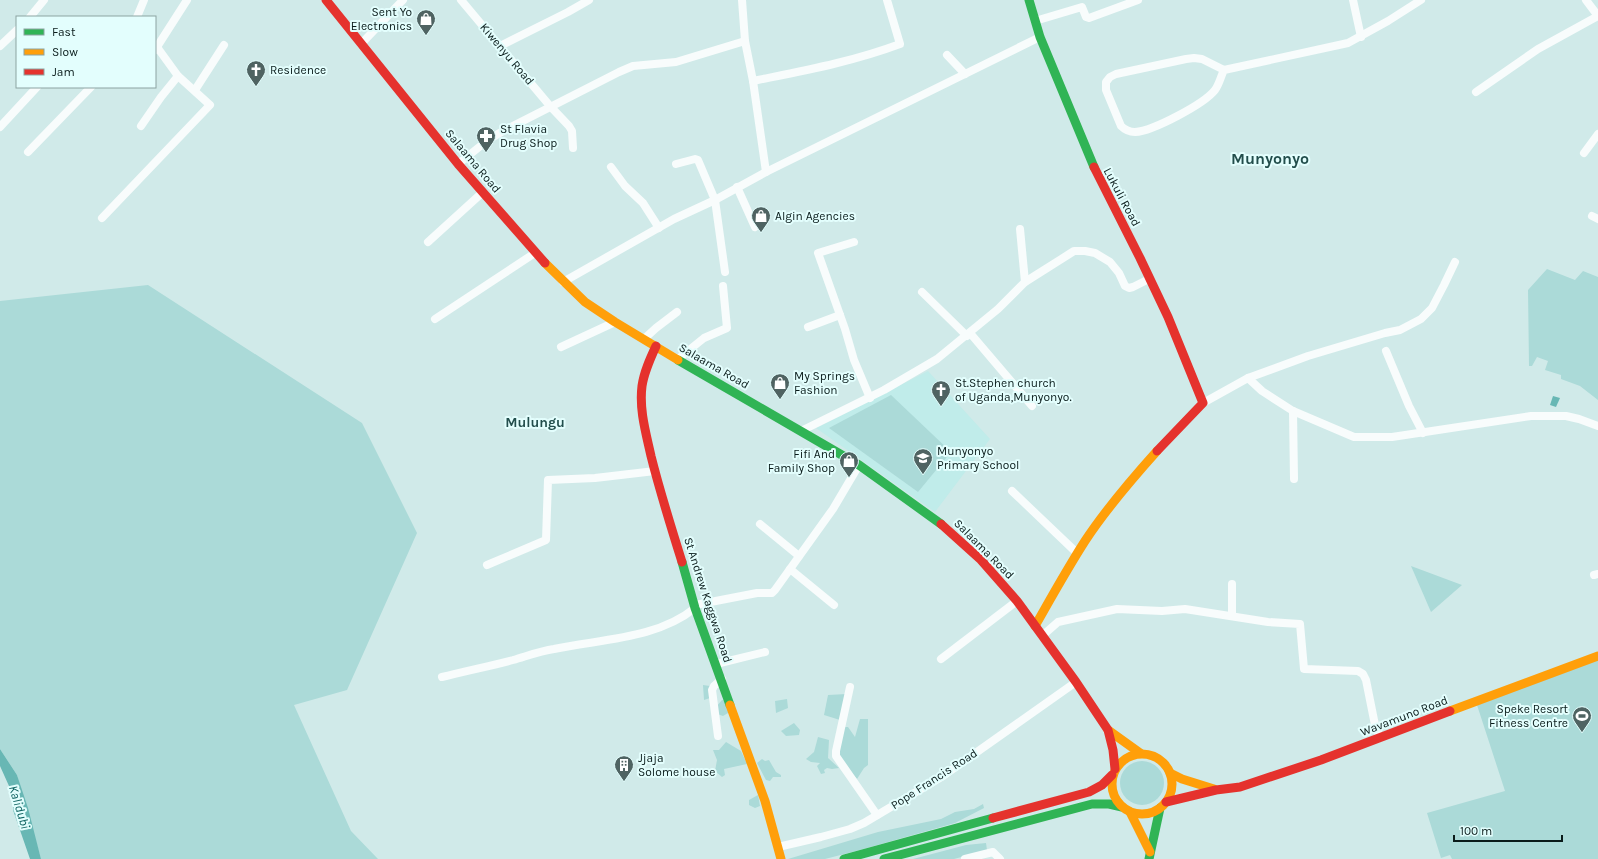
<svg xmlns="http://www.w3.org/2000/svg" width="1598" height="859" font-family="Karla,sans-serif">
<style>
.built{fill:#c0ecea}
.green{fill:#abdad8}
.water{fill:#68b7b4}
.lines{fill:none;stroke-linecap:round;stroke-linejoin:round}
.street{stroke:#f8fcfc;stroke-width:8}
.fast{stroke:#30b455;stroke-width:9}
.slow{stroke:#ff9f0a;stroke-width:9}
.jam{stroke:#e5322d;stroke-width:9}
.labels{text-anchor:middle;stroke-width:4;stroke-linejoin:round;paint-order:stroke}
.poi-label{font-size:12px;fill:#091b1a;stroke:#e3fefd;text-anchor:start}
.street-label{font-size:12px;fill:#091b1a;stroke:#e3fefd}
.water-label{font-size:13px;font-style:italic;fill:#0f6361;stroke:#e3fefd}
.quarter-label{font-size:14px;font-weight:bold;fill:#224e4c;stroke:#e3fefd}
.district-label{font-size:16px;font-weight:bold;fill:#224e4c;stroke:#e3fefd}
</style>
<rect width="100%" height="100%" fill="#d0eae9"/>
<polygon class="built" points="928,371 990,439 935,512 816,428"/>
<g class="green">
<polygon points="1547,269 1575,280 1583,271 1598,277 1598,400 1580,386 1561,379 1561,375 1545,370 1548,361 1537,357 1532,366 1529,366 1528,290"/>
<polygon points="148,285 362,423 417,533 347,690 294,705 351,831 378,859 41,859 17,775 0,749 0,301"/>
<polygon points="891,395 951,452 918,492 829,428"/>
<polygon points="1411,566 1462,585 1431,612"/>
<polygon points="1598,660 1598,859 1452,859 1450,855 1441,858 1427,813 1505,791 1477,705"/>
<polygon points="703,685 710,686 713,697 704,700"/>
<polygon points="847,694 840,720 824,715 828,695"/>
<polygon points="787,699 788,708 776,713 775,701"/>
<polygon points="722,700 729,701 728,713 723,716 717,714 716,707"/>
<polygon points="860,719 868,719 868,765 864,768 857,779 836,756 842,727 848,727 855,737"/>
<polygon points="794,723 800,730 799,735 786,736 781,731"/>
<polygon points="818,737 829,740 828,758 839,768 832,769 827,768 824,770 825,773 821,774 817,766 820,763 811,762 806,759 814,752"/>
<polygon points="726,742 741,751 747,764 724,769 725,775 722,777 715,771 717,760 713,750 719,750"/>
<polygon points="762,759 765,761 769,760 776,772 781,775 781,777 773,777 770,781 766,780 757,763"/>
<circle cx="1142" cy="783" r="22"/>
<polygon points="758,795 760,806 755,808 749,805 749,800"/>
<polygon points="983,804 984,808 955,823 860,850 825,859 788,859 878,832 941,819 955,812 974,809"/>
<polygon points="986,843 987,850 954,859 913,859 966,845"/>
</g>
<g class="water">
<polygon points="1553,396 1560,398 1556,407 1550,405"/>
<polygon points="0,749 17,775 28,808 41,859 30,859 13,810 13,801 9,786 0,766"/>
</g>
<g class="lines">
<g class="street">
<polyline points="461,0 550,106 569,126 572,131 573,148"/>
<polyline points="742,0 745,41 753,81 766,172"/>
<polyline points="1353,0 1361,37"/>
<polyline points="1586,0 1598,16"/>
<polyline points="30,17 44,0"/>
<polyline points="137,17 144,0"/>
<polyline points="1035,21 1082,7 1086,17 1089,18 1138,0"/>
<polyline points="361,44 403,0"/>
<polyline points="0,46 17,30"/>
<polyline points="500,46 568,12 589,0"/>
<polyline points="155,50 187,0"/>
<polyline points="947,55 965,74"/>
<path d="M 1224,70 C 1221,76 1219,85 1215,90 C 1204,104 1153,131 1135,132 C 1129,132 1125,130 1121,126 L 1106,90 L 1106,82 L 1110,77 L 1116,74 L 1186,59 L 1194,58 L 1202,59 L 1224,70 L 1348,43 L 1388,21 L 1421,0"/>
<path d="M 753,81 C 802,71 852,62 900,44 L 887,0"/>
<polyline points="195,90 224,45"/>
<polyline points="1476,92 1538,49 1598,16"/>
<polyline points="141,126 161,97 178,76"/>
<polyline points="0,127 37,87"/>
<polyline points="28,152 91,87"/>
<polyline points="1584,153 1598,134"/>
<polyline points="458,164 488,140 503,131 619,72 633,66 676,62 745,41"/>
<polyline points="676,164 695,159 698,160 715,200 725,272"/>
<polyline points="611,167 625,186 643,203 659,228"/>
<polyline points="737,187 755,227"/>
<polyline points="1592,216 1598,219"/>
<polyline points="102,218 210,105 178,76 157,47"/>
<polyline points="1020,229 1025,282"/>
<polyline points="428,242 483,192"/>
<polyline points="854,242 818,253 845,329 854,360 870,398"/>
<polyline points="563,282 674,219 715,200 766,172 1040,37"/>
<polyline points="922,292 967,336"/>
<polyline points="435,319 535,253"/>
<polyline points="808,327 840,315"/>
<polyline points="970,333 1032,406"/>
<polyline points="644,339 656,328 677,312"/>
<polyline points="561,347 615,322"/>
<polyline points="1386,351 1409,406 1423,433"/>
<polyline points="678,359 704,338 727,328 723,286"/>
<polyline points="1248,378 1262,391 1293,411 1354,437 1392,437 1531,416 1566,416 1579,419 1598,426"/>
<polyline points="1203,403 1248,378 1308,356 1385,333 1400,330 1421,319 1432,308 1444,285 1455,262"/>
<polyline points="1293,411 1294,479"/>
<polyline points="801,431 884,390 937,359 998,309 1025,282 1074,251 1085,251 1095,253 1110,262 1119,273 1125,286 1129,288 1133,287 1149,279"/>
<polyline points="1012,491 1077,553"/>
<polyline points="760,524 799,556"/>
<polyline points="487,565 546,540 548,480 595,478 655,471"/>
<polyline points="790,569 834,605"/>
<polyline points="1594,575 1598,574"/>
<polyline points="695,605 757,593 772,593 775,590 833,509 859,465"/>
<polyline points="1232,615 1232,584"/>
<polyline points="1042,636 1058,622 1117,609 1162,611 1185,609 1268,622 1300,624 1304,669 1358,671 1363,674 1366,680 1375,725 1380,738"/>
<polyline points="941,659 1017,601"/>
<polyline points="716,664 765,652"/>
<path d="M 442,677 C 466,671 490,666 513,660 C 527,656 540,651 554,649 C 601,639 657,639 695,608"/>
<polyline points="850,687 836,751 836,756 877,815"/>
<polyline points="718,736 712,690 714,686 722,679"/>
<polyline points="778,847 821,837 850,829 864,823 943,776 1076,682"/>
<polyline points="965,859 993,852 1000,859"/>
</g>
<g class="fast">
<polyline points="1029,0 1040,37 1094,167"/>
<polyline points="678,360 859,465 941,524"/>
<polyline points="682,562 695,608 730,705"/>
<polyline points="844,859 993,818"/>
<polyline points="884,859 1092,804 1109,804 1122,807"/>
<polyline points="1149,859 1160,808"/>
</g>
<g class="slow">
<polyline points="545,263 585,302 615,322 678,360"/>
<path d="M 1035,626 C 1051,598 1067,569 1085,541 C 1106,509 1131,480 1157,451"/>
<polyline points="730,705 765,801 781,859"/>
<polyline points="1450,711 1598,656"/>
<polyline points="1108,730 1140,753"/>
<circle cx="1142" cy="784" r="30"/>
<polyline points="1170,773 1182,779 1214,789"/>
<polyline points="1130,812 1150,852"/>
</g>
<g class="jam">
<polyline points="326,0 458,164 545,263"/>
<polyline points="1094,167 1140,258 1168,317 1203,403 1157,451"/>
<path d="M 656,346 C 650,359 644,372 642,386 C 639,410 646,433 651,456 C 660,492 671,527 682,562"/>
<polyline points="941,524 981,560 1017,601 1076,682 1108,730 1113,750 1115,769"/>
<polyline points="1166,802 1216,790 1240,787 1321,760 1450,711"/>
<polyline points="993,818 1089,792 1102,785 1112,775"/>
</g>
</g>
<defs>
<symbol id="shop-pin" viewBox="-11 -11 22 30"><path d="M0 17L-7.5 6A9.5 9.5 0 1 1 7.5 6Z" fill="#4f6362" stroke="#e3fefd"/><path d="M-5-2.5h2.3a2.7 3.5 0 0 1 5.4 0H5L5.5 6h-11ZM-1.5-2.5h3a1.5 2.3 0 0 0-3 0Z" fill="#fff"/></symbol>
<symbol id="church-pin" viewBox="-11 -11 22 30"><path d="M0 17L-7.5 6A9.5 9.5 0 1 1 7.5 6Z" fill="#4f6362" stroke="#e3fefd"/><path d="M-1.2-6h2.4v3.5h3.3v2.4h-3.3V6h-2.4V-.1h-3.3v-2.4h3.3Z" fill="#fff"/></symbol>
<symbol id="pharmacy-pin" viewBox="-11 -11 22 30"><path d="M0 17L-7.5 6A9.5 9.5 0 1 1 7.5 6Z" fill="#4f6362" stroke="#e3fefd"/><path d="M-2-6h4v4h4v4h-4v4h-4v-4h-4v-4h4Z" fill="#fff"/></symbol>
<symbol id="school-pin" viewBox="-11 -11 22 30"><path d="M0 17L-7.5 6A9.5 9.5 0 1 1 7.5 6Z" fill="#4f6362" stroke="#e3fefd"/><path d="M0-5L7-2L0 1L-7-2ZM-4 1L0 2.5L4 1V4Q0 6-4 4Z" fill="#fff"/></symbol>
<symbol id="stadium-pin" viewBox="-11 -11 22 30"><path d="M0 17L-7.5 6A9.5 9.5 0 1 1 7.5 6Z" fill="#4f6362" stroke="#e3fefd"/><path d="M0-5a6.5 5 0 1 0 0 10a6.5 5 0 1 0 0-10ZM-3.5-1.8h7v3.6h-7Z" fill="#fff"/></symbol>
<symbol id="building-pin" viewBox="-11 -11 22 30"><path d="M0 17L-7.5 6A9.5 9.5 0 1 1 7.5 6Z" fill="#4f6362" stroke="#e3fefd"/><path d="M-4-6H4V6H1V3H-1V6H-4ZM-2.5-4.3h1.7v1.8h-1.7ZM.8-4.3h1.7v1.8H.8ZM-2.5-1h1.7V.8h-1.7ZM.8-1h1.7V.8H.8Z" fill="#fff"/></symbol>
</defs>
<g fill-rule="evenodd">
<use href="#shop-pin" x="415" y="8" width="22" height="30"/>
<use href="#church-pin" x="245" y="59" width="22" height="30"/>
<use href="#pharmacy-pin" x="475" y="125" width="22" height="30"/>
<use href="#shop-pin" x="750" y="205" width="22" height="30"/>
<use href="#shop-pin" x="769" y="372" width="22" height="30"/>
<use href="#church-pin" x="930" y="379" width="22" height="30"/>
<use href="#school-pin" x="912" y="447" width="22" height="30"/>
<use href="#shop-pin" x="838" y="450" width="22" height="30"/>
<use href="#stadium-pin" x="1571" y="705" width="22" height="30"/>
<use href="#building-pin" x="613" y="754" width="22" height="30"/>
</g>
<g class="labels">
<g class="poi-label">
<text x="412" y="16" text-anchor="end">Sent Yo<tspan x="412" dy="14">Electronics</tspan></text>
<text x="270" y="74">Residence</text>
<text x="500" y="133">St Flavia<tspan x="500" dy="14">Drug Shop</tspan></text>
<text x="775" y="220">Algin Agencies</text>
<text x="794" y="380">My Springs<tspan x="794" dy="14">Fashion</tspan></text>
<text x="955" y="387">St.Stephen church<tspan x="955" dy="14">of Uganda,Munyonyo.</tspan></text>
<text x="937" y="455">Munyonyo<tspan x="937" dy="14">Primary School</tspan></text>
<text x="835" y="458" text-anchor="end">Fifi And<tspan x="835" dy="14">Family Shop</tspan></text>
<text x="1568" y="713" text-anchor="end">Speke Resort<tspan x="1568" dy="14">Fitness Centre</tspan></text>
<text x="638" y="762">Jjaja<tspan x="638" dy="14">Solome house</tspan></text>
</g>
<g class="street-label">
<text transform="translate(507 54) rotate(50)" y="4">Kiwenyu Road</text>
<text transform="translate(473 161) rotate(50)" y="4">Salaama Road</text>
<text transform="translate(1122 197) rotate(62)" y="4">Lukuli Road</text>
<text transform="translate(714 366) rotate(30)" y="4">Salaama Road</text>
<text transform="translate(984 549) rotate(45)" y="4">Salaama Road</text>
<text transform="translate(708 600) rotate(72)" y="4">St Andrew Kaggwa Road</text>
<text transform="translate(1404 716) rotate(-21)" y="4">Wavamuno Road</text>
<text transform="translate(934 779) rotate(-33)" y="4">Pope Francis Road</text>
</g>
<g class="water-label">
<text transform="translate(20 807) rotate(73)" y="5">Kalidubi</text>
</g>
<g class="quarter-label">
<text x="535" y="427">Mulungu</text>
</g>
<g class="district-label">
<text x="1270" y="164">Munyonyo</text>
</g>
</g>
<rect x="16" y="16" width="140" height="72" fill="#e3fefd" stroke="#8ca3a2"/>
<rect x="24" y="29" width="20" height="6" fill="#30b455" stroke="#8ca3a2"/>
<text x="52" y="36" font-size="12" fill="#091b1a">Fast</text>
<rect x="24" y="49" width="20" height="6" fill="#ff9f0a" stroke="#8ca3a2"/>
<text x="52" y="56" font-size="12" fill="#091b1a">Slow</text>
<rect x="24" y="69" width="20" height="6" fill="#e5322d" stroke="#8ca3a2"/>
<text x="52" y="76" font-size="12" fill="#091b1a">Jam</text>
<path d="M1454 835v6h108v-6" fill="none" stroke="#091b1a" stroke-width="2"/>
<text x="1460" y="835" font-size="12" fill="#091b1a" stroke="#e3fefd" stroke-width="3" paint-order="stroke">100 m</text>
</svg>
